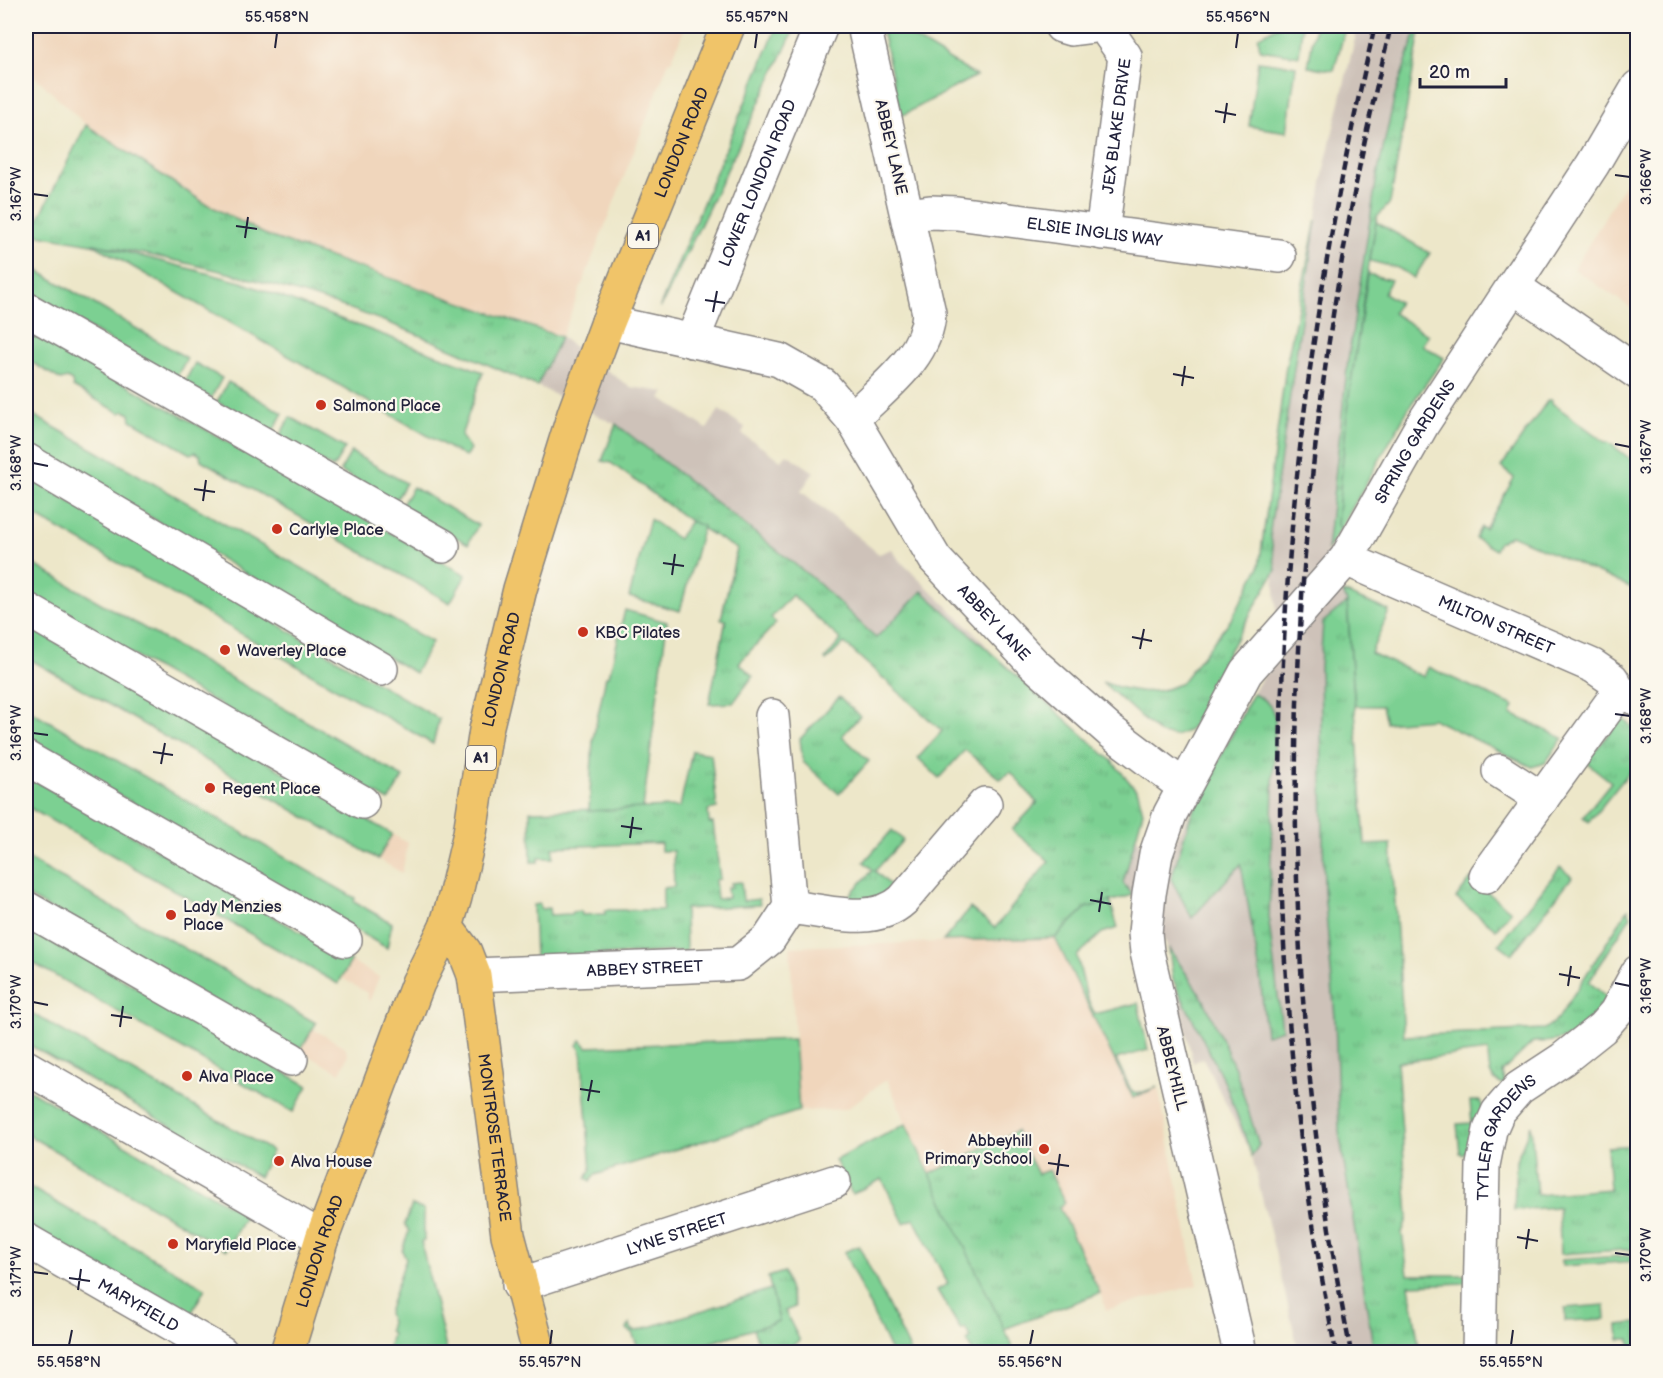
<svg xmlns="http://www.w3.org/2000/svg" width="1663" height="1378" font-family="'Balsamiq Sans',sans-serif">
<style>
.built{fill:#f0d6bc}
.railway{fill:#cec2b9}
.grass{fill:url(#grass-tufts);stroke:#4f7966;stroke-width:1.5}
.green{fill:#7cd092;stroke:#4f7966;stroke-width:1.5}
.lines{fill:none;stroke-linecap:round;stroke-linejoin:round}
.minor-casing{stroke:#888482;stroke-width:36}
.major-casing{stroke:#888482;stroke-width:36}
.minor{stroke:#fff;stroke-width:33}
.major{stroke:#f0c469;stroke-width:33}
.rail{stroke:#22223b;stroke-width:4.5;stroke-dasharray:9 4.5;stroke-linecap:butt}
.ticks{fill:none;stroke:#22223b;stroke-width:2}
.poi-dot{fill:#c8321e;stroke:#fbf7ec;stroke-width:2}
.labels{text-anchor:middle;stroke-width:4.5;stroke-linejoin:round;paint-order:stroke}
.shield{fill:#fbf7ec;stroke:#636270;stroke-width:1.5}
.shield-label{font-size:15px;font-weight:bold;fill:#22223b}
.street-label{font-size:16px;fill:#22223b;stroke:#fbf7ec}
.poi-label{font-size:16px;fill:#22223b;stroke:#fbf7ec;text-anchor:start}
.neatline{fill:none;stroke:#22223b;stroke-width:2}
.ticks-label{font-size:15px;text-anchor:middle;fill:#22223b}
</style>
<defs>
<pattern id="grass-tufts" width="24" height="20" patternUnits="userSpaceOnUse" patternTransform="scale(1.5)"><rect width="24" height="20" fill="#7cd092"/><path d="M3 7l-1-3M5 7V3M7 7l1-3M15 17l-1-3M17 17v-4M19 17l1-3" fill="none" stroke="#6bb27f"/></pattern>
</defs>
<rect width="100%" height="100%" fill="#fbf7ec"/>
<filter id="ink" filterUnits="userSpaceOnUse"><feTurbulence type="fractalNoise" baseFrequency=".0167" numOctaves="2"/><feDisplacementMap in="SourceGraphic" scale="12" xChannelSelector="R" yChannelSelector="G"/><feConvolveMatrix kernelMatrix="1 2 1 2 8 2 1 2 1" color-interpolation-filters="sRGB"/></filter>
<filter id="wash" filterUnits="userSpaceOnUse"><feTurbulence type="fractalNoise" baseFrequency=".008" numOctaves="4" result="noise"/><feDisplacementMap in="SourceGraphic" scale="24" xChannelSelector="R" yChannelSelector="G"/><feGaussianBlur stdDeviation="1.35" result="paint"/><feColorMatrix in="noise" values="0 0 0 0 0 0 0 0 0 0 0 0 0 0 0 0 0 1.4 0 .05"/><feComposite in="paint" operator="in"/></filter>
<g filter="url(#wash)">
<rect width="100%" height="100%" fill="#ede7c9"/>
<g class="built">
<polygon points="26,26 685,26 671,62 669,61 562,336 268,236 203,202 86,125 26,68"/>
<polygon points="1634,168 1638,170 1637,312 1574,269"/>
<polygon points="392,834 408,843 402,873 378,859"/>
<polygon points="1055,938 1133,1098 1158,1087 1197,1285 1106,1310 1100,1293 1004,1329 928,1175 887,1079 846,1109 799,1111 790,947"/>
<polygon points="351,961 379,977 369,1002 367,993 342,978"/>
<polygon points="313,1029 345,1047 348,1056 340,1073 300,1051"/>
</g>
<polygon class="railway" points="1358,26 1418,26 1395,95 1377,176 1348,360 1327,550 1347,602 1406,1352 1299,1352 1252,1156 1203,1058 1193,1063 1166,943 1133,895 1012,770 815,580 617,425 537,386 561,337 630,387 665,392 661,398 707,429 719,410 745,427 742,434 781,460 787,454 814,472 801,491 879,554 892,549 899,560 980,638 1168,878 1173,845 1235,722 1280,649 1270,531 1324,169"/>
<g class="grass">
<polygon points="777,26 796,26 661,307 660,306"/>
<polygon points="1418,26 1421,26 1390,203 1377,217 1366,282 1348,402 1337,525 1341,528 1327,550 1348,360 1377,176 1395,95"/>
<path d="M 86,125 L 203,202 L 268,236 L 561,337 L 537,386 C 486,364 434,340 381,320 C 268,278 150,252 31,234 Z"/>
<path d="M 1316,220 L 1270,531 L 1276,570 L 1226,656 L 1199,718 L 1188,731 L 1175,736 L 1160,734 L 1102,682 C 1128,691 1157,698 1182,682 L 1232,618 L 1259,567 L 1286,366 Z"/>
<polygon points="616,424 815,580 876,638 922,591 1112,761 1138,792 1143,812 1123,883 1133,895 1086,908 1055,938 943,941 970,908 995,928 1049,861 1012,830 1037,803 1011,772 1000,779 965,750 939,778 918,758 942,731 844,643 826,661 825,659 841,640 792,595 771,618 776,623 739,663 753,676 733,703 709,704 726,620 721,619 737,549 690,521 611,463 602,461"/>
<path d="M 1347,602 L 1365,845 L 1391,844 L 1404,1036 L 1544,1029 L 1558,1019 L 1628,909 L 1631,916 L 1589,982 L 1608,998 C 1583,1029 1576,1043 1533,1042 L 1502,1072 L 1505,1085 C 1487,1081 1489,1066 1488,1051 L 1397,1062 L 1408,1216 L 1402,1233 L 1408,1275 L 1469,1275 L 1469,1283 L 1409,1285 L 1420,1352 L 1374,1352 L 1339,1131 L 1335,1018 L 1324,890 L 1320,666 L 1323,622 Z"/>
<path d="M 1253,694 C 1266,700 1271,704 1275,718 L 1269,922 L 1282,1030 L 1266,1035 L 1259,967 L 1241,864 L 1192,918 L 1171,879 L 1191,815 Z"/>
<polygon points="839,697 860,716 842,736 869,761 839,794 803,762 800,739"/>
<polygon points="1622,718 1637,730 1637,763 1589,822 1583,817 1611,782 1586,762"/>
<polygon points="692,751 711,754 717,808 708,810 709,823 713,823 720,879 715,880 717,899 728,898 727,887 732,887 731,883 741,882 743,901 759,899 760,905 685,909 686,951 535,958 533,905 540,904 540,909 549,908 550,915 571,914 572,912 581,911 582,915 605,914 605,910 663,910 663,888 674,887 673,851 661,851 661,843 553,847 553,858 539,858 538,862 531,862 530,811 680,807"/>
<polygon points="892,830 903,840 875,871 892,887 874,905 844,901 873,870 864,862"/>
<polygon points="1560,867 1572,877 1512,954 1499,944"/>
<polygon points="1471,879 1511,911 1496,929 1456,898"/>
<polygon points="1169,948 1204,1000 1236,1071 1259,1145 1252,1156 1226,1085 1173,980"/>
<polygon points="1470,1101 1480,1101 1485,1113 1469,1150 1462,1154 1460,1153 1457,1124 1472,1123"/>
<polygon points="1531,1125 1537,1195 1610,1189 1607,1147 1637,1145 1637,1249 1561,1254 1558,1207 1514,1210 1516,1161"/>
<polygon points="1016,1131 1038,1174 1049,1170 1065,1203 1059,1207 1100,1293 1004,1329 928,1175"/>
<polygon points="1637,1255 1637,1261 1562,1266 1562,1260"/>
<polygon points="784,1272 795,1307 785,1311 800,1341 780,1352 762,1352 753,1329 779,1321 768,1277"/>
<polygon points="1605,1305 1606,1319 1565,1321 1565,1308"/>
<polygon points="1637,1323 1637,1352 1631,1352 1630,1339 1619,1339 1618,1325"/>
</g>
<g class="green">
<polygon points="881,26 894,26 976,76 901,116"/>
<polygon points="1278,26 1302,26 1299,56 1260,50 1258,37"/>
<polygon points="1315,26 1346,26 1334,70 1308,67"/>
<polygon points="1258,61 1296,66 1287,132 1249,126"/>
<polygon points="1376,222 1430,253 1414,278 1398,268 1370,261"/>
<polygon points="91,243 241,282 483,372 461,436 470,449 465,457"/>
<polygon points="26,264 187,358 176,378 26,293"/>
<polygon points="1368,274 1391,280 1384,293 1399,302 1393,313 1428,335 1422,345 1444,358 1410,406 1341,528 1337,525 1348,402"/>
<polygon points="26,329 466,575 450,603 201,460 200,455 195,452 190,454 131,420 130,414 125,411 120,413 73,387 72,381 67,378 61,380 26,359"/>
<polygon points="195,363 222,378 211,398 184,383"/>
<polygon points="228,382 283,413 272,433 217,402"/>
<polygon points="1548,400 1552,400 1552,403 1605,442 1608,442 1637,464 1637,590 1511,535 1499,542 1495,550 1475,538 1481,527 1485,529 1514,478 1501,467"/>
<polygon points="26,411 432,642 415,673 26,444"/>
<polygon points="290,417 345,448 333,468 279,437"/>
<polygon points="351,452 406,483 395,502 340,471"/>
<polygon points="26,476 439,719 433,744 26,510"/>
<polygon points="413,487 478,525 468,544 401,506"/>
<polygon points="650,519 678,539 690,521 703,526 680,611 629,597"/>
<polygon points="26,560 403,777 389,801 26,594"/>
<polygon points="1343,592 1389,611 1371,653 1424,677 1428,667 1514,706 1511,714 1563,738 1545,763 1532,767 1433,719 1386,723 1382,706 1355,706 1347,602"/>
<polygon points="625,610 667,622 643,808 589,811 593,739 606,676 609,676"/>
<polygon points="26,625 392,834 378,859 26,657"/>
<polygon points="26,708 355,898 354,902 392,923 387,948 26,742"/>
<polygon points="26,775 351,961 338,984 26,806"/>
<polygon points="26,858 316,1023 300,1051 26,895"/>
<polygon points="1110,901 1118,928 1102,933 1077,956 1087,998 1095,1014 1138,1003 1148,1050 1116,1059 1132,1092 1137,1094 1158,1087 1133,1098 1055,938 1086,908"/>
<polygon points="26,924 308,1086 293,1112 26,959"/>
<polygon points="26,1010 272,1151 259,1177 26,1043"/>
<polygon points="794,1039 799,1111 595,1175 590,1181 586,1178 591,1170 581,1050 577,1045 581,1040 587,1047"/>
<polygon points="26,1088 246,1215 226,1250 26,1134"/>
<polygon points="906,1124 1015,1352 973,1352 967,1341 971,1338 965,1328 961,1330 937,1290 948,1284 914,1219 904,1223 882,1179 852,1194 835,1160"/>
<polygon points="26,1185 205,1288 189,1318 26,1224"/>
<polygon points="412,1205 424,1210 424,1241 421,1242 447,1352 387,1352 392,1334 389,1330 391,1322 388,1313 406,1258 402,1251 409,1231 405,1224"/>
<polygon points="859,1246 911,1352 891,1352 844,1252"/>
<polygon points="771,1289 779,1321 699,1346 695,1352 640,1352 632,1333 627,1329 630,1324 632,1330 637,1331"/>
</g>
</g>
<g filter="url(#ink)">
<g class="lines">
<defs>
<g id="minor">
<polyline points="1061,26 1071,29 1095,26"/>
<path id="s1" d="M 908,215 L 930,212 L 957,213 L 1279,256"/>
<path id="s2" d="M 1102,233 L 1125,56 L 1104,26"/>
<polyline points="1514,287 1638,373"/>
<polyline points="26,309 443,546"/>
<path id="s3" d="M 608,322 L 779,360 L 823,385 L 852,419 L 935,559 L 1033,663 L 1110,731 L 1183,786"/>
<path id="s4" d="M 692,341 L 821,26"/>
<path d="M 852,419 C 882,388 927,358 929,313 L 864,26"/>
<polyline points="26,460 381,669"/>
<path id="s5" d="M 1346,559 L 1593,666 L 1612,679 L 1619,692 L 1638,699"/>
<polyline points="26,609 362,802"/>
<polyline points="772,716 790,907"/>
<polyline points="26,758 345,940"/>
<polyline points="1499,771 1542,799"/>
<polyline points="1486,876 1619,692"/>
<polyline points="26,908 291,1059"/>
<path id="s6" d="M 474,975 L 738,964 L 769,939 L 790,907 C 825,911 874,927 903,900 L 985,804"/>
<polyline points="26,1067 322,1238"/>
<path id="s7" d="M 26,1240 L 221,1352"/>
<path id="s8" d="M 519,1285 L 834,1182"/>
<path id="s9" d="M 1240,1352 L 1147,952 L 1145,933 L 1149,894 L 1156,854 L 1170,814 L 1246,672 L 1346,559 L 1422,425 L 1593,164 L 1638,87"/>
<path id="s10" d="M 1479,1352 L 1483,1165 L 1490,1130 L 1498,1112 L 1519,1088 L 1563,1059 L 1602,1028 L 1616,1012 L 1638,972"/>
</g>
<g id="major">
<path id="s11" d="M 446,927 L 465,952 L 474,975 L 508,1235 L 539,1352"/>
<path id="s12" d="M 287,1352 L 322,1238 L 418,983 L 446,927 L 455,897 L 470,833 L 486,730 L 520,589 L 574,414 L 608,322 L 728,26"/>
</g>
</defs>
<use href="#minor" class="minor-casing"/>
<use href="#major" class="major-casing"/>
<use href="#minor" class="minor"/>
<use href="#major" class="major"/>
<g class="rail">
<path d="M 1336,1352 C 1245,908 1270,465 1375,26"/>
<path d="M 1351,1352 C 1262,914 1284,459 1391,26"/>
</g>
</g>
</g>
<path class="ticks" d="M 275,48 L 277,33M 755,48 L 757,33M 1236,48 L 1238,33M 1215,111 L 1236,115M 1224,123 L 1227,103M 1615,175 L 1630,177M 33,194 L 48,196M 236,226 L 257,229M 245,238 L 248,217M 705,300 L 725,303M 713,312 L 717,291M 1173,374 L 1194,378M 1182,386 L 1185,366M 1615,444 L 1630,447M 33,463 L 48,466M 194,489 L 215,492M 203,501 L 206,480M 663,563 L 684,566M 672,575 L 675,554M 1132,637 L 1152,641M 1140,649 L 1144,629M 1615,714 L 1630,716M 33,733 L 48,735M 153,752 L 173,755M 161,764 L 165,743M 621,826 L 642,829M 630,838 L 633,817M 1090,900 L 1111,904M 1099,912 L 1102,892M 1559,974 L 1580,978M 1615,983 L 1630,986M 1568,986 L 1571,966M 33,1002 L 48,1005M 111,1015 L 132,1018M 120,1027 L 123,1006M 580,1089 L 600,1092M 588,1101 L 592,1080M 1048,1163 L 1069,1166M 1057,1175 L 1060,1154M 1517,1237 L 1538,1241M 1526,1249 L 1529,1229M 1615,1253 L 1630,1255M 33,1272 L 48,1274M 69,1278 L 90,1281M 78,1290 L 81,1269M 69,1345 L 72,1330M 550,1345 L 552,1330M 1030,1345 L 1033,1330M 1511,1345 L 1513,1330"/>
<g class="poi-dot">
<circle cx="321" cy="405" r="6"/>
<circle cx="277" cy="529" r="6"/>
<circle cx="583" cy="632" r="6"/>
<circle cx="225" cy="650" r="6"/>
<circle cx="210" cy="788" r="6"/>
<circle cx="171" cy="915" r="6"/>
<circle cx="187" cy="1076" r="6"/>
<circle cx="1044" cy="1149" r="6"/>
<circle cx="279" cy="1161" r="6"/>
<circle cx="173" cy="1244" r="6"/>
</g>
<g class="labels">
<g class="shield">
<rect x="628" y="224" width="30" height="24" rx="4.5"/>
<rect x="466" y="746" width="30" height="24" rx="4.5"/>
</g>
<g class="shield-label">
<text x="643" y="241">A1</text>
<text x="481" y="763">A1</text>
</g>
<g class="street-label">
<text dy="6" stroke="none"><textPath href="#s2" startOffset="108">JEX BLAKE DRIVE</textPath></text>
<text dy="6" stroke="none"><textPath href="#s12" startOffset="1276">LONDON ROAD</textPath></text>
<text transform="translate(892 147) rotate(77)" y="6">ABBEY LANE</text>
<text dy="6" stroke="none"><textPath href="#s4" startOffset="171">LOWER LONDON ROAD</textPath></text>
<text dy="6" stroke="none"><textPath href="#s1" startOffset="188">ELSIE INGLIS WAY</textPath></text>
<text dy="6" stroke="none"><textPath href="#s9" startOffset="1000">SPRING GARDENS</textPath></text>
<text dy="6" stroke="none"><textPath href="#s3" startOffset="520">ABBEY LANE</textPath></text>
<text dy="6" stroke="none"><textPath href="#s5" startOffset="164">MILTON STREET</textPath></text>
<text dy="6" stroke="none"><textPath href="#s12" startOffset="718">LONDON ROAD</textPath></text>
<text dy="6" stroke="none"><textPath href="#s6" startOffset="171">ABBEY STREET</textPath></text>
<text transform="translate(1173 1068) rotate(76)" y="6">ABBEYHILL</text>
<text dy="6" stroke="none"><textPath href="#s11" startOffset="220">MONTROSE TERRACE</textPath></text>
<text dy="6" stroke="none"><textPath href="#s10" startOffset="222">TYTLER GARDENS</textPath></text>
<text dy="6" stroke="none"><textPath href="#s8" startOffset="166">LYNE STREET</textPath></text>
<text dy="6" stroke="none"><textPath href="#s12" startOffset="106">LONDON ROAD</textPath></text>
<text dy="6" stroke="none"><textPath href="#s7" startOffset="130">MARYFIELD</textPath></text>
</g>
<g class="poi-label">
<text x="333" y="411">Salmond Place</text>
<text x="289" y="535">Carlyle Place</text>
<text x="595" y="638">KBC Pilates</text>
<text x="237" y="656">Waverley Place</text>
<text x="222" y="794">Regent Place</text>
<text x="183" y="912">Lady Menzies<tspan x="183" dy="18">Place</tspan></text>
<text x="199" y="1082">Alva Place</text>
<text x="1032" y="1146" text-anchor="end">Abbeyhill<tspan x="1032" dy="18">Primary School</tspan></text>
<text x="291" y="1167">Alva House</text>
<text x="185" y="1250">Maryfield Place</text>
</g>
</g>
<rect width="1663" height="1378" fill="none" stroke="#fbf7ec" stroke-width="66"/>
<path d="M1420 78v9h86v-9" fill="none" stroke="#22223b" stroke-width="3"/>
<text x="1429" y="78" font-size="18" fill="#22223b" stroke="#fbf7ec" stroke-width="4.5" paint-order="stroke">20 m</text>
<rect x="33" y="33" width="1597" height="1312" class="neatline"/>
<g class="ticks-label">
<text x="277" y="22">55.958°N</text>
<text x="757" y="22">55.957°N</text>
<text x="1238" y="22">55.956°N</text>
<text transform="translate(1646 177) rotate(-90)" y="5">3.166°W</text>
<text transform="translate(16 194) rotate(-90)" y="5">3.167°W</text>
<text transform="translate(1646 447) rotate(-90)" y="5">3.167°W</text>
<text transform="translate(16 463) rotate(-90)" y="5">3.168°W</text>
<text transform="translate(1646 716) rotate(-90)" y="5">3.168°W</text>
<text transform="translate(16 733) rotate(-90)" y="5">3.169°W</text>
<text transform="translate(1646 986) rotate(-90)" y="5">3.169°W</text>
<text transform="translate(16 1002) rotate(-90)" y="5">3.170°W</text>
<text transform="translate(1646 1255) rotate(-90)" y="5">3.170°W</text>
<text transform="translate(16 1272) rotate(-90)" y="5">3.171°W</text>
<text x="69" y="1367">55.958°N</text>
<text x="550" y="1367">55.957°N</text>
<text x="1030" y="1367">55.956°N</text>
<text x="1511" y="1367">55.955°N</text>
</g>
</svg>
